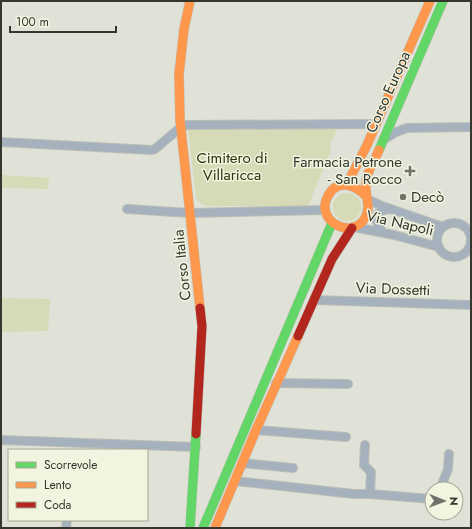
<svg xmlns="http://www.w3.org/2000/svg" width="472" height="529" font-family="Jost,sans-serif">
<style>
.green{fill:#d6dab6}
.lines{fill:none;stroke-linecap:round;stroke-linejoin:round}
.street-casing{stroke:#bdbfb6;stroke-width:10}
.fast-casing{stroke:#bdbfb6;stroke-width:10}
.slow-casing{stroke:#bdbfb6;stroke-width:10}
.jam-casing{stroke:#bdbfb6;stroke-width:10}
.street{stroke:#a5b1bd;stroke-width:8}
.fast{stroke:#63d668;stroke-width:9}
.slow{stroke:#ff974d;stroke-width:9}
.jam{stroke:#b3261e;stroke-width:9}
.poi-dot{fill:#717269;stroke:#f1f4df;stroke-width:1.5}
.labels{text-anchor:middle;stroke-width:3;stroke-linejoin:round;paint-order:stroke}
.street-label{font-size:15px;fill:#35362e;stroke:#f1f4df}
.park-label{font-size:15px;fill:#2e310b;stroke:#f1f4df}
.poi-label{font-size:15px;fill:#35362e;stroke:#f1f4df;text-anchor:end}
</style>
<rect width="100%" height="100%" fill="#e0e2d7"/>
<g class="green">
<path d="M 339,127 L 331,141 L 330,153 L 308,206 L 207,206 C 201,204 198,203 196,197 L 188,129 Z"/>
<polygon points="1,175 49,178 48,189 1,188"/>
<circle cx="347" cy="207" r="14"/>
<polygon points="1,298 50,299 48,331 1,332"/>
</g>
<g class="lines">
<defs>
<g id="street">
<polyline points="383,140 396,132 407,128 471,127"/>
<polyline points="1,142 152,150 155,149 181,127 187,125 370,124 375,126"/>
<polyline points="367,199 382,206 443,227"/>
<polyline points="127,209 190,213 325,210"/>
<circle cx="454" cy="240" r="17"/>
<polyline points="354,227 394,235 439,247"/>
<polyline points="382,232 377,222 377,214 384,210 389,209"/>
<polyline points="314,300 471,305"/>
<polyline points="276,383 348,384"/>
<polyline points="256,430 346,437"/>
<polyline points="1,440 196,447"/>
<polyline points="242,463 293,468"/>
<polyline points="235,481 354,494 370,494 371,472 364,465 365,445"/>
<polyline points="440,489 448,469 449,454"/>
<polyline points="370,494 432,499"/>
<polyline points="66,528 67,520"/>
</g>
<g id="fast">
<polyline points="379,150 443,1"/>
<polyline points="190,528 196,434"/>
<polyline points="203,528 332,223"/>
</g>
<g id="slow">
<polyline points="190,1 184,29 179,74 180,120 200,308"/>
<polyline points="347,184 367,145 430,1"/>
<path d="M 366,196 C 355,185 337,178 328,196 C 314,220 351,241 365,218 C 372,206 364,194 366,182 C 367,171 375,160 379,150"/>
<polyline points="215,528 256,430 298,336"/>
</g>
<g id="jam">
<polyline points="298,336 332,259 352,228"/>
<polyline points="196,434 202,326 200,308"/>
</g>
</defs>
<use href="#street" class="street-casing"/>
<use href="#fast" class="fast-casing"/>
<use href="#slow" class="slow-casing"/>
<use href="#jam" class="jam-casing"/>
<use href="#street" class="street"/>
<use href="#fast" class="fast"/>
<use href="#slow" class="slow"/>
<use href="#jam" class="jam"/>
</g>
<g class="poi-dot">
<path d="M408 165h4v4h4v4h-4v4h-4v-4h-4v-4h4z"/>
<circle cx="403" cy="197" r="4"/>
</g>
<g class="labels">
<g class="street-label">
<text transform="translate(388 92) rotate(-66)" y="5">Corso Europa</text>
<text transform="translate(400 223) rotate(13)" y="5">Via Napoli</text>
<text transform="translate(182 265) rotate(-96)" y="5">Corso Italia</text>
<text transform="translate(393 289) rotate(2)" y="5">Via Dossetti</text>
</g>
<g class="park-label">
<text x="232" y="163">Cimitero di<tspan x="232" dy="17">Villaricca</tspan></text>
</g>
<g class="poi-label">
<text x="402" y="167">Farmacia Petrone<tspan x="402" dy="17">- San Rocco</tspan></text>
<text x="411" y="202" text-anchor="start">Decò</text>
</g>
</g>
<rect width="472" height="529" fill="none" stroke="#35362e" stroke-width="4"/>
<rect x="8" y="449" width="140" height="72" fill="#f1f4df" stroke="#a6a898"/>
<rect x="16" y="462" width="20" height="6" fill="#63d668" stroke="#a6a898"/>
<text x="44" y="469" font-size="12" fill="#35362e">Scorrevole</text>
<rect x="16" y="482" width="20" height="6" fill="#ff974d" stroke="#a6a898"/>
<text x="44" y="489" font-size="12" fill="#35362e">Lento</text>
<rect x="16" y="502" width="20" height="6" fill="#b3261e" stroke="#a6a898"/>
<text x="44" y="509" font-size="12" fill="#35362e">Coda</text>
<g transform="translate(444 501) rotate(91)"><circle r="19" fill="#f1f4df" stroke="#a6a898"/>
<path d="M0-3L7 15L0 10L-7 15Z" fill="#717269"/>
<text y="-6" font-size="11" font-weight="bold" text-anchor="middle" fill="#35362e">N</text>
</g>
<path d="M10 26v6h106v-6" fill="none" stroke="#35362e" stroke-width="2"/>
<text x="16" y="26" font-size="12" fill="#35362e" stroke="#f1f4df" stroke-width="3" paint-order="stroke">100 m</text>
</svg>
